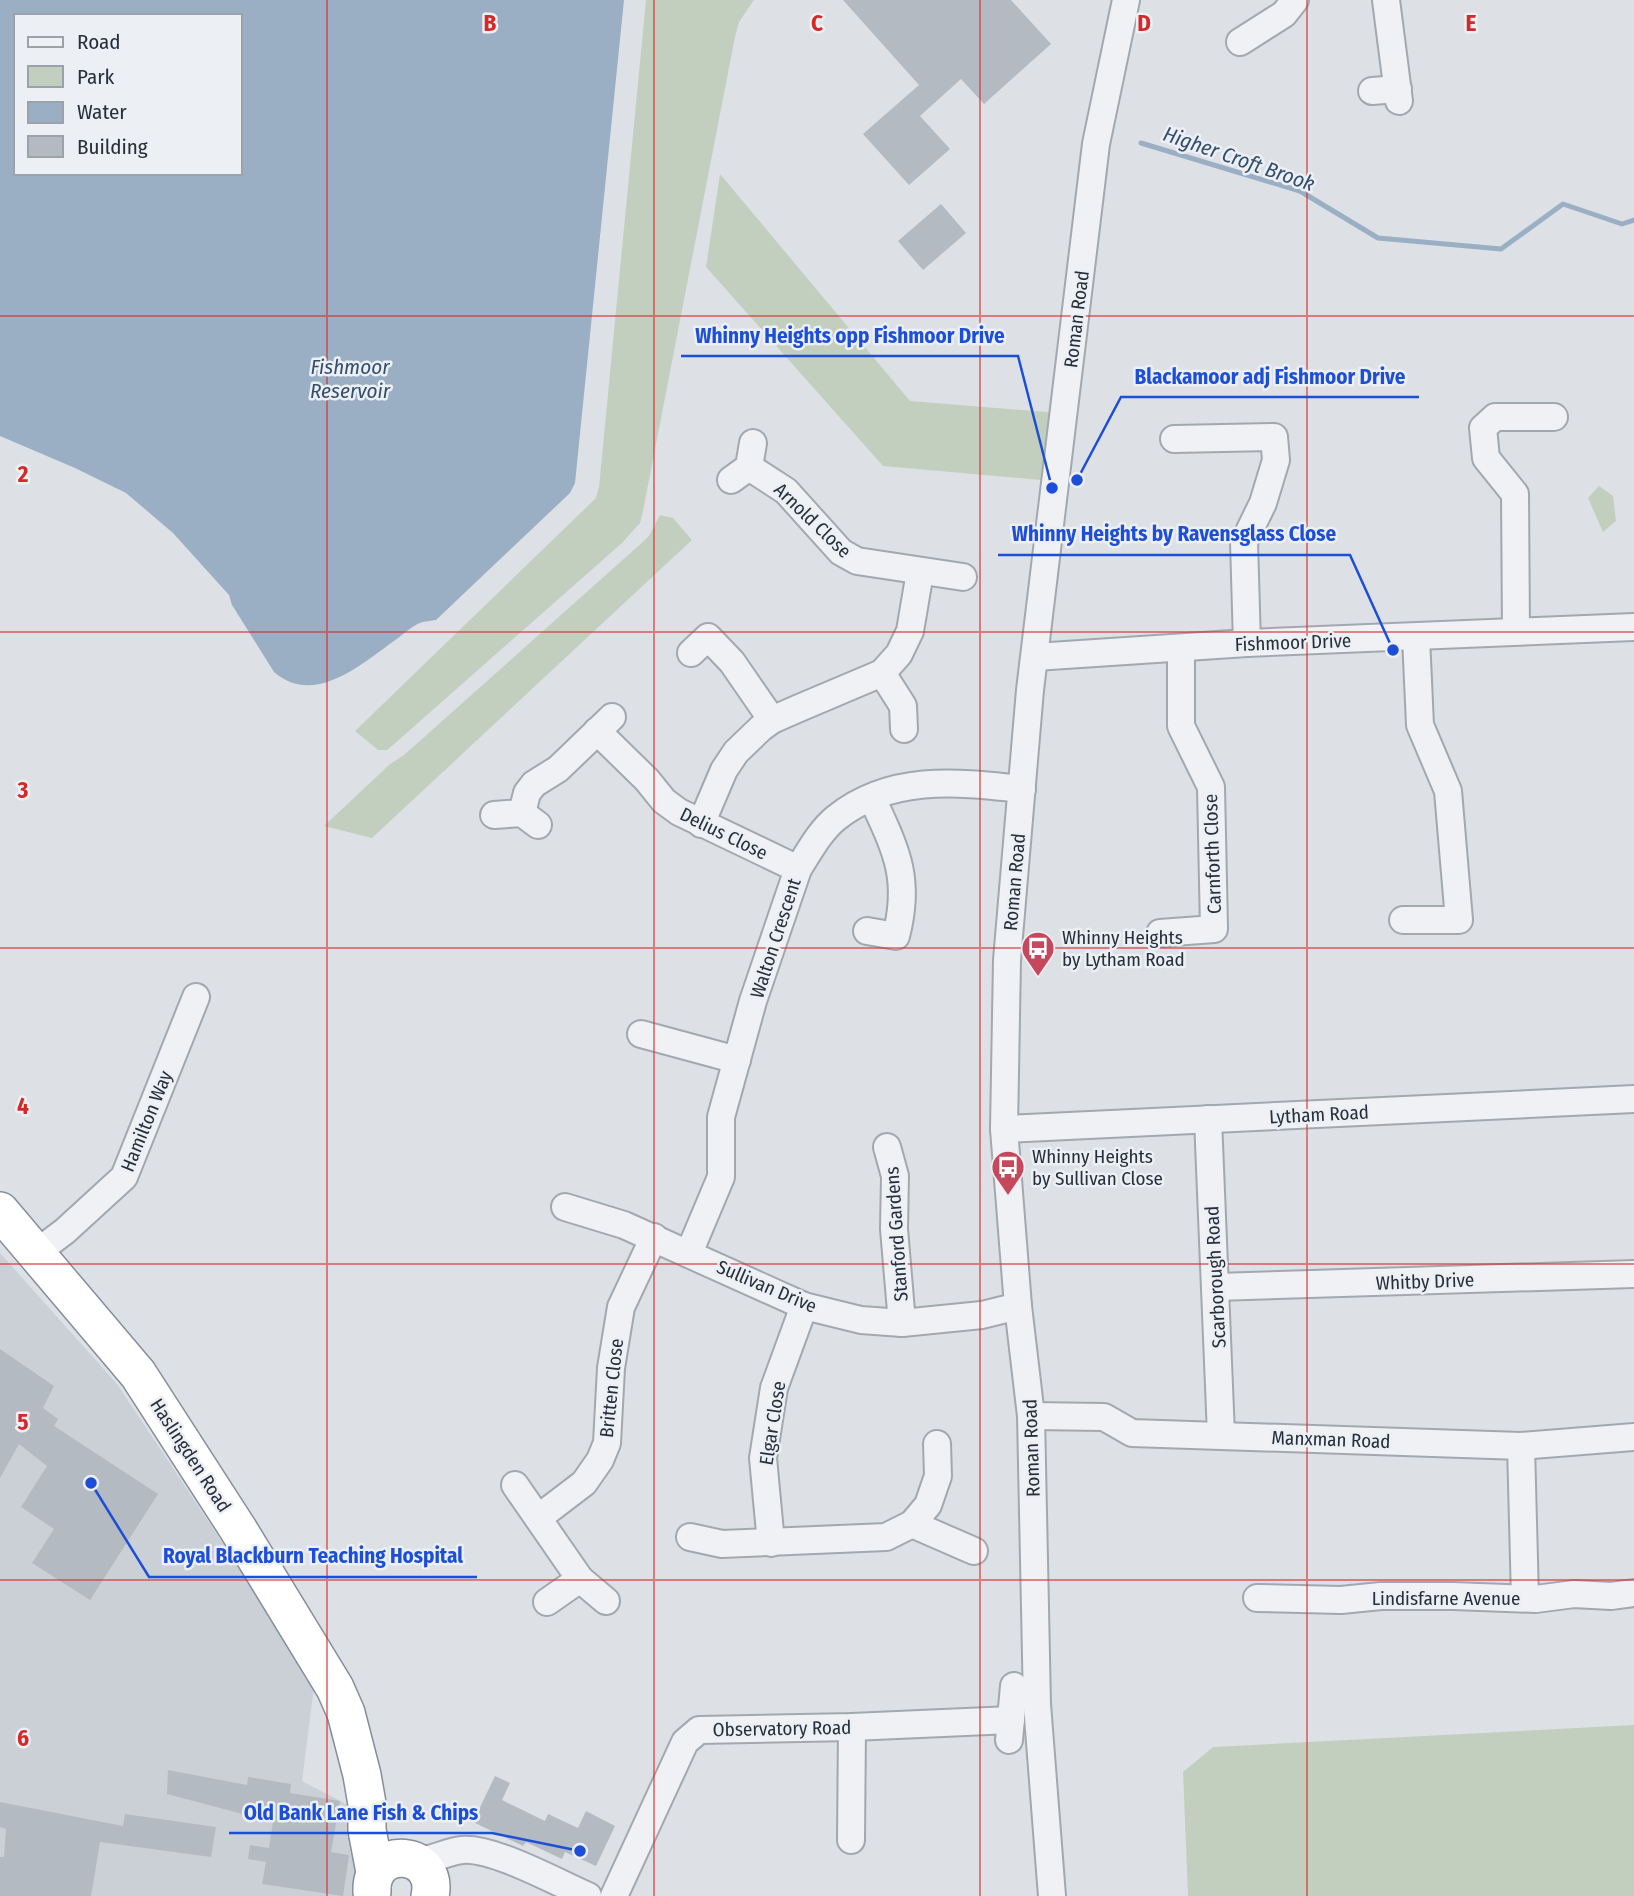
<svg xmlns="http://www.w3.org/2000/svg" width="1634" height="1896" font-family="'Fira Sans Condensed',sans-serif">
<style>
.built{fill:#cbd0d7}
.green{fill:#c3cfbe}
.water{fill:#9aafc4;fill-rule:evenodd}
.lines{fill:none;stroke-linecap:round;stroke-linejoin:round}
.stream{stroke:#9aafc4;stroke-width:5}
.building{fill:#b4bac2}
.minor-casing{stroke:#a3a8af;stroke-width:30}
.highway-casing{stroke:#858e9b;stroke-width:40}
.minor{stroke:#eff1f4;stroke-width:26}
.highway{stroke:#fff;stroke-width:37}
.grid{fill:none;stroke:#d62828;stroke-width:2;stroke-opacity:0.55}
.labels{text-anchor:middle;stroke-width:5;stroke-linejoin:round;paint-order:stroke}
.street-label{font-size:19px;fill:#272f3b;stroke:#eceff4}
.poi-label{font-size:19px;fill:#272f3b;stroke:#eceff4;text-anchor:start}
.water-label{font-size:21px;font-style:italic;fill:#344e6c;stroke:#eceff4}
.grid-label{font-size:23px;text-anchor:middle;font-weight:bold;fill:#d62828;stroke:#eceff4;stroke-width:5;stroke-linejoin:round;paint-order:stroke}
.leader{fill:none;stroke:#1d4ed8;stroke-width:2.5}
.callout-dot{fill:#1d4ed8;stroke:#eceff4;stroke-width:2.5}
.callout-label{font-size:21px;text-anchor:middle;font-weight:bold;fill:#1d4ed8;stroke:#eceff4;stroke-width:5;stroke-linejoin:round;paint-order:stroke}
</style>
<rect width="100%" height="100%" fill="#dde1e6"/>
<polygon class="built" points="0,1253 117,1384 248,1581 314,1687 302,1781 348,1805 360,1896 0,1896"/>
<g class="green">
<polygon points="646,0 754,0 739,22 735,37 643,511 640,523 622,543 393,745 387,750 378,750 355,731 596,498 599,487"/>
<polygon points="720,174 910,401 1060,413 1052,481 883,466 706,267"/>
<polygon points="1599,486 1613,496 1616,521 1603,532 1588,498"/>
<polygon points="660,515 673,518 692,540 372,838 324,826 389,765 404,755 636,548 649,536"/>
<polygon points="1634,1725 1634,1896 1188,1896 1183,1772 1213,1747"/>
</g>
<path class="water" d="M 0,0 L 624,0 L 575,483 L 570,493 L 436,620 C 431,621 425,621 420,623 C 412,626 405,633 398,638 C 364,662 315,708 274,672 L 232,605 L 229,595 L 173,533 L 126,493 L 75,468 L 0,436 ZM 16,16 L 240,16 L 240,173 L 16,173 Z"/>
<g class="lines">
<polyline class="stream" points="1141,143 1300,191 1378,238 1501,249 1563,204 1622,224 1634,220"/>
</g>
<g class="building">
<polygon points="843,0 1011,0 1051,44 984,104 961,79 920,116 950,149 909,185 863,134 919,85"/>
<polygon points="941,204 966,233 923,270 898,241"/>
<polygon points="0,1349 54,1386 43,1408 58,1419 54,1426 158,1494 90,1600 32,1563 54,1529 21,1507 47,1466 19,1444 0,1478"/>
<polygon points="168,1770 247,1785 248,1777 291,1784 290,1793 340,1801 331,1852 349,1855 343,1896 262,1884 266,1862 248,1859 250,1845 269,1848 273,1822 167,1794"/>
<polygon points="495,1776 510,1783 502,1800 545,1821 548,1814 578,1828 586,1811 615,1826 596,1866 565,1852 562,1859 526,1842 523,1846 473,1822"/>
<polygon points="0,1802 123,1826 125,1814 216,1827 211,1857 100,1842 91,1896 0,1896 0,1857 4,1857 6,1829 0,1827"/>
</g>
<g class="lines">
<defs>
<g id="minor">
<polyline points="1386,0 1399,101"/>
<polyline points="1240,42 1284,14 1295,0"/>
<polyline points="1372,91 1398,89"/>
<polyline points="1174,439 1274,437 1276,460 1263,503 1244,542 1247,643"/>
<polyline points="749,467 786,491 841,552 857,561 963,577"/>
<polyline points="731,480 749,467 753,443"/>
<polyline points="1516,631 1515,494 1486,458 1483,428 1495,417 1554,417"/>
<polyline points="691,653 708,637 732,662 772,720"/>
<polyline points="1035,657 1247,643 1634,627"/>
<polyline points="882,673 903,706 904,729"/>
<polyline points="597,731 647,780 664,801 679,812 798,869"/>
<polyline points="522,813 527,793 534,784 558,769 612,717"/>
<polyline points="494,815 522,813 538,825"/>
<polyline points="701,824 724,770 736,752 761,728 772,720 797,709 882,673 899,654 910,631 920,572"/>
<polyline points="1403,920 1459,920 1448,791 1420,725 1416,637"/>
<path d="M 867,931 L 896,936 C 911,878 896,850 872,798"/>
<polyline points="1160,933 1214,929 1211,787 1181,726 1181,648"/>
<polyline points="641,1034 737,1060"/>
<polyline points="1208,1119 1221,1435"/>
<polyline points="1004,1129 1634,1099"/>
<polyline points="887,1147 895,1176 894,1229 902,1323"/>
<polyline points="565,1207 624,1225 804,1306 861,1320 902,1323 982,1315 1018,1306"/>
<polyline points="36,1253 65,1231 124,1177 196,997"/>
<path d="M 689,1253 L 721,1177 L 721,1117 L 753,1001 L 798,869 C 809,852 820,831 836,818 C 891,774 957,782 1022,789"/>
<polyline points="1216,1287 1634,1274"/>
<polyline points="1031,1416 1104,1417 1132,1433 1521,1446 1634,1437"/>
<polyline points="1521,1446 1525,1598"/>
<polyline points="515,1485 580,1579 606,1601"/>
<polyline points="538,1518 584,1483 600,1460 607,1443 611,1368 621,1307 654,1237"/>
<polyline points="912,1524 974,1551"/>
<polyline points="690,1537 722,1544 886,1537 912,1524 928,1505 938,1476 937,1444"/>
<polyline points="771,1543 763,1458 774,1388 804,1306"/>
<polyline points="1257,1598 1341,1600 1381,1596 1453,1596 1536,1599 1574,1594 1611,1596 1634,1593"/>
<polyline points="547,1602 580,1579"/>
<polyline points="1009,1740 1014,1686"/>
<polyline points="851,1840 852,1727"/>
<path d="M 415,1861 C 432,1861 445,1852 462,1850 C 493,1847 558,1883 588,1896"/>
<polyline points="614,1896 685,1742 699,1730 852,1727 1011,1720"/>
<polyline points="1052,1896 1037,1704 1031,1416 1018,1306 1004,1129 1007,960 1030,690 1096,144 1126,0"/>
</g>
<g id="highway">
<polyline points="0,1211 138,1374 238,1529 335,1688 346,1713 362,1775 367,1804 367,1830 375,1872"/>
<path d="M 372,1892 C 370,1843 440,1850 430,1896"/>
</g>
</defs>
<use href="#minor" class="minor-casing"/>
<use href="#highway" class="highway-casing"/>
<use href="#minor" class="minor"/>
<use href="#highway" class="highway"/>
</g>
<path class="grid" d="M 327,0 L 327,1896M 654,0 L 654,1896M 980,0 L 980,1896M 1307,0 L 1307,1896M 0,316 L 1634,316M 0,632 L 1634,632M 0,948 L 1634,948M 0,1264 L 1634,1264M 0,1580 L 1634,1580"/>
<defs>
<symbol id="bus-pin" viewBox="-11 -11 22 30"><path d="M0 17L-7.5 6A9.5 9.5 0 1 1 7.5 6Z" fill="#c5485d" stroke="#eceff4"/><path d="M-5-6H5V4H4V6H2V4H-2V6H-4V4H-5ZM-3.5-4V0h7V-4ZM-3.5 1.2v1.5H-2V1.2ZM2 1.2v1.5H3.5V1.2Z" fill="#fff"/></symbol>
</defs>
<g fill-rule="evenodd">
<use href="#bus-pin" x="1019" y="929" width="38" height="52"/>
<use href="#bus-pin" x="989" y="1148" width="38" height="52"/>
</g>
<g class="labels">
<g class="street-label">
<text transform="translate(1076 319) rotate(-83)" y="7">Roman Road</text>
<text transform="translate(813 520) rotate(44)" y="7">Arnold Close</text>
<text transform="translate(1293 642) rotate(-2)" y="7">Fishmoor Drive</text>
<text transform="translate(724 833) rotate(26)" y="7">Delius Close</text>
<text transform="translate(1212 854) rotate(-92)" y="7">Carnforth Close</text>
<text transform="translate(1014 882) rotate(-85)" y="7">Roman Road</text>
<text transform="translate(775 938) rotate(-72)" y="7">Walton Crescent</text>
<text transform="translate(1319 1114) rotate(-3)" y="7">Lytham Road</text>
<text transform="translate(146 1121) rotate(-68)" y="7">Hamilton Way</text>
<text transform="translate(896 1234) rotate(-94)" y="7">Stanford Gardens</text>
<text transform="translate(1215 1277) rotate(-93)" y="7">Scarborough Road</text>
<text transform="translate(1425 1281) rotate(-2)" y="7">Whitby Drive</text>
<text transform="translate(767 1286) rotate(23)" y="7">Sullivan Drive</text>
<text transform="translate(611 1388) rotate(-84)" y="7">Britten Close</text>
<text transform="translate(772 1423) rotate(-81)" y="7">Elgar Close</text>
<text transform="translate(1331 1439) rotate(2)" y="7">Manxman Road</text>
<text transform="translate(1031 1448) rotate(-92)" y="7">Roman Road</text>
<text transform="translate(191 1455) rotate(57)" y="7">Haslingden Road</text>
<text x="1446" y="1605">Lindisfarne Avenue</text>
<text transform="translate(782 1728) rotate(-1)" y="7">Observatory Road</text>
</g>
<g class="poi-label">
<text x="1062" y="944">Whinny Heights<tspan x="1062" dy="22">by Lytham Road</tspan></text>
<text x="1032" y="1163">Whinny Heights<tspan x="1032" dy="22">by Sullivan Close</tspan></text>
</g>
<g class="water-label">
<text transform="translate(1239 159) rotate(19)" y="7">Higher Croft Brook</text>
<text x="350" y="374">Fishmoor<tspan x="350" dy="24">Reservoir</tspan></text>
</g>
</g>
<g class="grid-label">
<text x="490" y="31">B</text>
<text x="817" y="31">C</text>
<text x="1144" y="31">D</text>
<text x="1471" y="31">E</text>
<text x="23" y="482">2</text>
<text x="23" y="798">3</text>
<text x="23" y="1114">4</text>
<text x="23" y="1430">5</text>
<text x="23" y="1746">6</text>
</g>
<path class="leader" d="M1052 488L1018 356H681M1077 480L1121 397H1419M1393 650L1350 555H998M91 1483L149 1577H477M580 1851L492 1833H229"/>
<g class="callout-dot">
<circle cx="1052" cy="488" r="7"/>
<circle cx="1077" cy="480" r="7"/>
<circle cx="1393" cy="650" r="7"/>
<circle cx="91" cy="1483" r="7"/>
<circle cx="580" cy="1851" r="7"/>
</g>
<g class="callout-label">
<text x="850" y="343">Whinny Heights opp Fishmoor Drive</text>
<text x="1270" y="384">Blackamoor adj Fishmoor Drive</text>
<text x="1174" y="541">Whinny Heights by Ravensglass Close</text>
<text x="313" y="1563">Royal Blackburn Teaching Hospital</text>
<text x="361" y="1820">Old Bank Lane Fish &amp; Chips</text>
</g>
<rect x="14" y="14" width="228" height="161" fill="#eceff4" stroke="#9da2aa" stroke-width="2"/>
<rect x="28" y="37" width="35" height="10" fill="#eff1f4" stroke="#9da2aa" stroke-width="2"/>
<text x="77" y="49" font-size="21" fill="#272f3b">Road</text>
<rect x="28" y="66" width="35" height="21" fill="#c3cfbe" stroke="#9da2aa" stroke-width="2"/>
<text x="77" y="84" font-size="21" fill="#272f3b">Park</text>
<rect x="28" y="102" width="35" height="21" fill="#9aafc4" stroke="#9da2aa" stroke-width="2"/>
<text x="77" y="119" font-size="21" fill="#272f3b">Water</text>
<rect x="28" y="136" width="35" height="21" fill="#b4bac2" stroke="#9da2aa" stroke-width="2"/>
<text x="77" y="154" font-size="21" fill="#272f3b">Building</text>
</svg>
